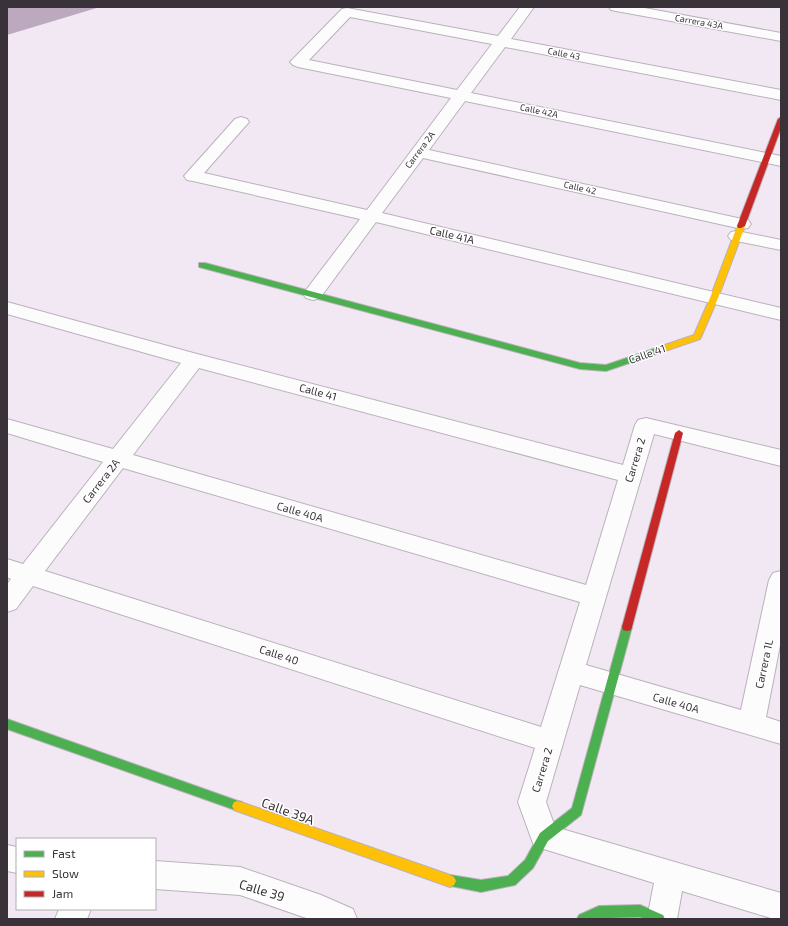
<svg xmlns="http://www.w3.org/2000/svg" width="788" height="926" font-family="'Exo 2',sans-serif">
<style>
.water{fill:#bca8bf}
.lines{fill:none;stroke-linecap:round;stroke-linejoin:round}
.street-casing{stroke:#b9b2ba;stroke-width:2}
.fast-casing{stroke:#b9b2ba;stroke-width:2}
.slow-casing{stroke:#b9b2ba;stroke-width:2}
.jam-casing{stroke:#b9b2ba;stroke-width:2}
.street{fill:#fdfcfd;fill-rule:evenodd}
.fast{fill:#4caf50;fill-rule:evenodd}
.slow{fill:#ffc107;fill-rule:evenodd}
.jam{fill:#c62828;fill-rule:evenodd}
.labels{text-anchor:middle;stroke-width:3;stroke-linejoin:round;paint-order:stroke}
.far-street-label{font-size:9px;fill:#393239;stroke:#fff}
.street-label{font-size:11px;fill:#393239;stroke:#fff}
.near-street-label{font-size:13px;fill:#393239;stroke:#fff}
</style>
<rect width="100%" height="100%" fill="#f2e8f4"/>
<polygon class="water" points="7,7 100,7 7,35"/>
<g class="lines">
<defs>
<g id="street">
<path d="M 520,7 L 534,7 L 511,39 L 781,90 L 781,100 L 505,47 L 471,93 L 781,156 L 781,166 L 465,101 L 429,150 L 742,219 L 748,220 L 751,224 L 748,228 L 742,229 L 423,158 L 382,213 L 781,308 L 781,320 L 376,222 L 320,298 L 313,300 L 306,298 L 303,294 L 360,219 L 193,181 L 187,180 L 184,176 L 235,119 L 241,117 L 247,119 L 249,122 L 204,173 L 367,210 L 451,98 L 298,67 L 293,65 L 290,62 L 293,59 L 342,9 L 347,8 L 498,36 ZM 350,17 L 492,44 L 457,90 L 309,60 Z"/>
<polygon points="609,7 639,7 781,33 781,41 616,11 611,10"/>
<polygon points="737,231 781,240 781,250 731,240 728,236 731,232"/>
<path d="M 7,302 L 197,354 L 623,465 L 635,425 L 638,420 L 646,418 L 781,450 L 781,466 L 654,434 L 586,665 L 741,710 L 769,580 L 773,573 L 781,571 L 781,640 L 766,717 L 781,722 L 781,744 L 580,685 L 546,802 L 555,827 L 781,893 L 781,919 L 774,919 L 682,891 L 677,919 L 647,919 L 654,883 L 534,846 L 518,802 L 535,748 L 33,586 L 16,609 L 7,612 L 7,584 L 11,579 L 7,577 L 7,559 L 23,564 L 103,462 L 7,433 L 7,419 L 113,449 L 181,363 L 7,314 ZM 199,368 L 618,480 L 586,585 L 133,455 ZM 123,468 L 580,602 L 541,727 L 45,571 Z"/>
<polygon points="7,845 17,847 17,873 7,871"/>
<polygon points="155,861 240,867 321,895 353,909 357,919 309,919 240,895 155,889"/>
<polygon points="59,909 91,909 87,919 55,919"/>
</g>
<g id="fast">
<polygon points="199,263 205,263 580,363 606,365 659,347 663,350 662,352 606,371 580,369 199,267"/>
<polygon points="627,623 631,624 632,627 581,815 548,841 533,868 515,885 481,892 446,885 444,881 446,877 450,875 481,880 508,876 525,860 540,833 572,808 622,627 623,624"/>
<polygon points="7,719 238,801 242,802 244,806 242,810 238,811 7,729"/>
<polygon points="640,905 663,915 665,919 645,919 640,917 577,919 579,915 599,906"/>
</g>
<g id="slow">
<polygon points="738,224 741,224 745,226 718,298 701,337 700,339 662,352 656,352 655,350 656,348 694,335 710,298"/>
<polygon points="238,801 450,875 454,877 456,881 454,885 450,887 234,810 232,806 234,802"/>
</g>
<g id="jam">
<polygon points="781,117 781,128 745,226 741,228 738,228 737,226 778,119"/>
<polygon points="679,430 683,433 632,627 631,630 627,631 623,630 622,627 675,433"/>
</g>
</defs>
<use href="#street" class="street-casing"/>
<use href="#fast" class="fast-casing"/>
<use href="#slow" class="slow-casing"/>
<use href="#jam" class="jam-casing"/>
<use href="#street" class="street"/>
<use href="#fast" class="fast"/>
<use href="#slow" class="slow"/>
<use href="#jam" class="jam"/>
</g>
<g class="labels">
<g class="far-street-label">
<text transform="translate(699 22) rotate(10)" y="3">Carrera 43A</text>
<text transform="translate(564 54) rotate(11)" y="3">Calle 43</text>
<text transform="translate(539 111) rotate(12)" y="3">Calle 42A</text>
<text transform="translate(420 150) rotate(-53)" y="3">Carrera 2A</text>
<text transform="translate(580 188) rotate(13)" y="3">Calle 42</text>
</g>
<g class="street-label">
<text transform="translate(452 235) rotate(13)" y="4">Calle 41A</text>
<text transform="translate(647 354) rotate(-19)" y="4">Calle 41</text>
<text transform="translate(318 392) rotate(15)" y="4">Calle 41</text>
<text transform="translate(635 460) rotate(-73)" y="4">Carrera 2</text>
<text transform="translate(101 481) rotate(-52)" y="4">Carrera 2A</text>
<text transform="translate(300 512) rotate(16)" y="4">Calle 40A</text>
<text transform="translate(279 655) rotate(18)" y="4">Calle 40</text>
<text transform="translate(764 664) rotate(-78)" y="4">Carrera 1L</text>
<text transform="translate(676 703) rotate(16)" y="4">Calle 40A</text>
<text transform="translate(542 770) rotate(-73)" y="4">Carrera 2</text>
</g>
<g class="near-street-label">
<text transform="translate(288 811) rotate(20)" y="5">Calle 39A</text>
<text transform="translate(262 890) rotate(17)" y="5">Calle 39</text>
</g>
</g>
<rect width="788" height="926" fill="none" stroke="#393239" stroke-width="16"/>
<rect x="16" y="838" width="140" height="72" fill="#ffffff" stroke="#b0adb0"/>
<rect x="24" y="851" width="20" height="6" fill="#4caf50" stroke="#b0adb0"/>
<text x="52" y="858" font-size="12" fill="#393239">Fast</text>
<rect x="24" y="871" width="20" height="6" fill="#ffc107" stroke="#b0adb0"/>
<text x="52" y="878" font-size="12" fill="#393239">Slow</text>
<rect x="24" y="891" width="20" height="6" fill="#c62828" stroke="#b0adb0"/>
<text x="52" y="898" font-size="12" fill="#393239">Jam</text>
</svg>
